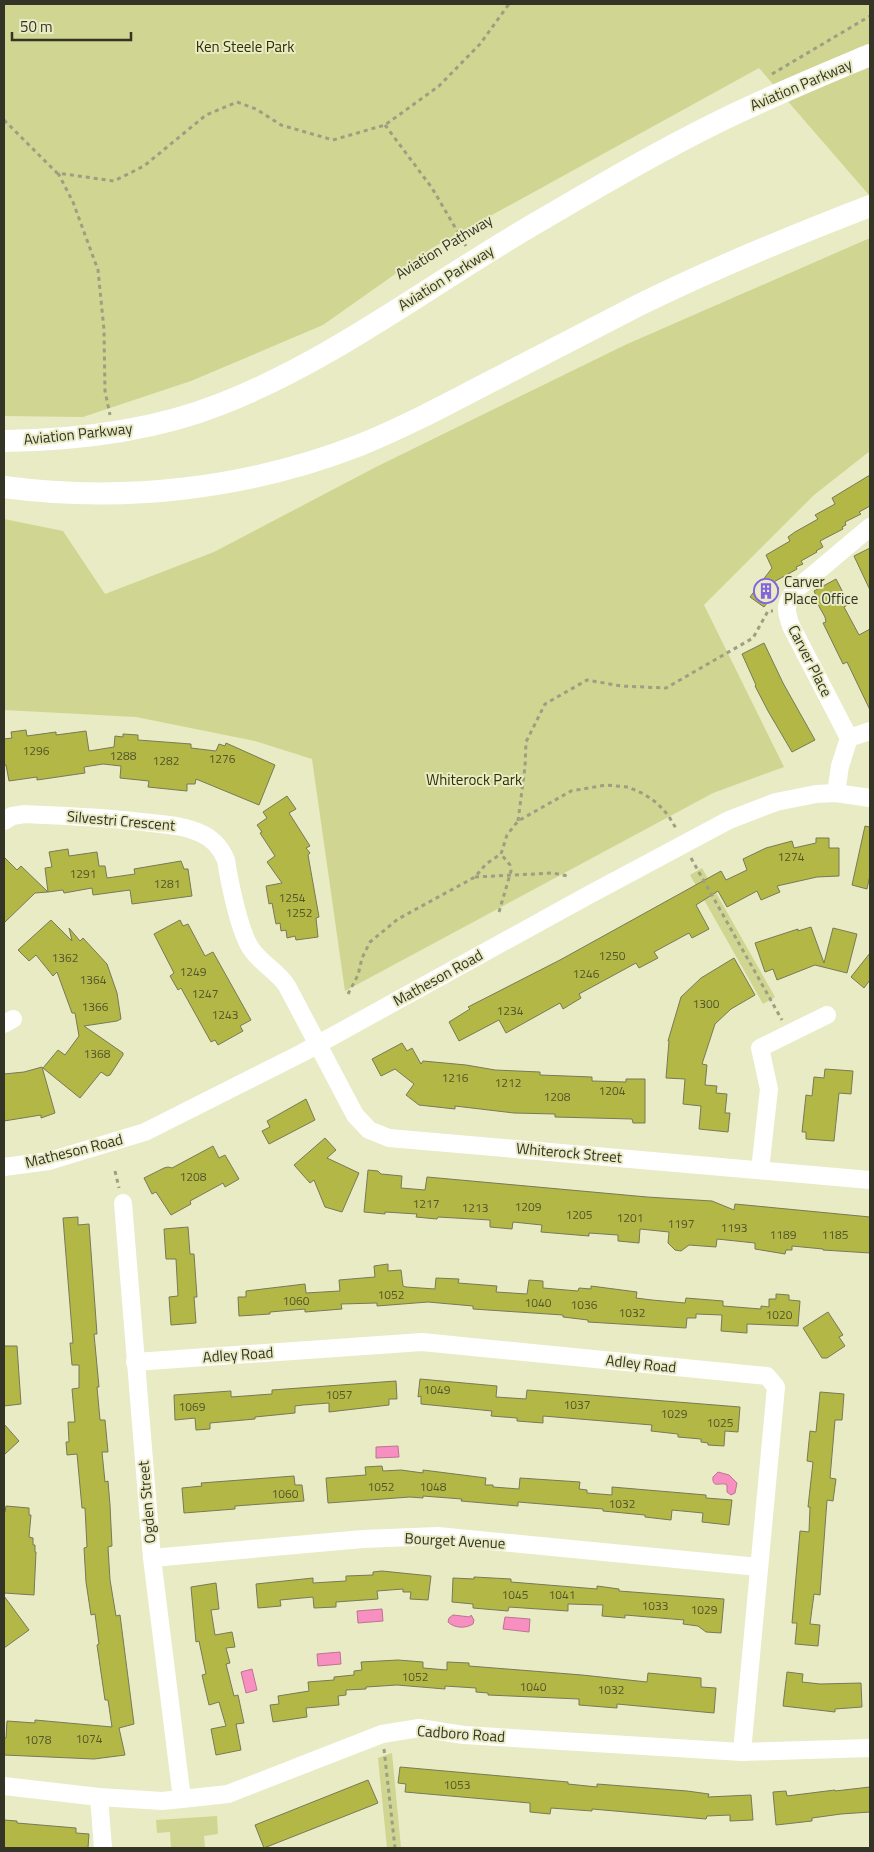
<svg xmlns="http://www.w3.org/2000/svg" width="874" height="1852" font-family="'Titillium Web',sans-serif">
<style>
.green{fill:#d0d591}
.water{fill:#f790c0;stroke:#bc7492}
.building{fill:#b3b745;stroke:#777a57}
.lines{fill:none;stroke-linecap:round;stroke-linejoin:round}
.path{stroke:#9c9f82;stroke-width:3;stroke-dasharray:4 4;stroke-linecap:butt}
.minor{stroke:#fff;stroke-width:18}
.major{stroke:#fff;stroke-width:22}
.labels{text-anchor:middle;stroke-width:4;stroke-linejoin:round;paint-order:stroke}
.number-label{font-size:12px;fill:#53552d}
.park-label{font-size:15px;fill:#2f3100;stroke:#e8ebc4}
.street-label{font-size:15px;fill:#333425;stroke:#e8ebc4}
.poi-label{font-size:15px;fill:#333425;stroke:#e8ebc4;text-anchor:start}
</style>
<rect width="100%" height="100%" fill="#e8ebc4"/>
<g class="green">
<polygon points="4,4 870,4 870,203 869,195 759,68 432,248 323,325 191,381 83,417 4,416"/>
<polygon points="870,238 870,451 814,495 704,605 784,767 713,793 345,991 312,759 255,741 136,717 4,710 4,519 63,531 105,594 214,552 376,467 625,345"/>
<polygon points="702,868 775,997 763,1004 690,875"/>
<polygon points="392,1753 401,1848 387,1848 378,1758"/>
<polygon points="217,1816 218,1834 204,1836 205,1848 171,1848 170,1832 157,1833 156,1820"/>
</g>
<g class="water">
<polygon points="398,1446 399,1457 376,1458 376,1447"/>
<path d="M 718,1472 L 729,1475 L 737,1483 L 735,1493 L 731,1495 L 727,1492 L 727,1485 L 725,1484 C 719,1483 712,1488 713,1477 Z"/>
<polygon points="382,1609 383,1621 358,1623 357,1611"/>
<path d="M 453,1615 L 470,1617 L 471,1615 L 474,1620 L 473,1624 C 465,1629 454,1628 448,1622 L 449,1618 Z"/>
<polygon points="505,1617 530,1619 529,1632 503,1629"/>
<polygon points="340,1652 341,1664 318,1666 317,1654"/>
<polygon points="252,1669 257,1690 246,1693 241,1672"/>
</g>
<g class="building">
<polygon points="870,475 870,506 859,512 861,514 845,522 846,525 842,527 843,529 820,541 823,547 816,551 817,552 801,561 803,564 796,567 797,569 772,583 779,588 764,607 750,597 772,568 766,555 790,541 788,537 795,532 818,519 815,515 835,504 832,498"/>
<polygon points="870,548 870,590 854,556"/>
<polygon points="836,579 849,604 844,607 859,635 870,629 870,710 847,662 843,664 823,623 826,622 825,617 816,601 818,600 814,591"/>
<polygon points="764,643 783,683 815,740 792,752 768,711 755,686 756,685 742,654"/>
<polygon points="26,730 27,736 56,732 56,735 86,731 89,751 114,747 115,736 123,737 123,734 138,735 138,740 191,744 191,748 216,751 219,744 225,746 226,743 275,765 259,805 196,779 195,784 187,784 187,791 148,787 149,781 120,778 121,766 103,764 84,767 85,773 37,780 37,777 9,781 6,765 4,765 4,739 12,738 11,732"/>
<polygon points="287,796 296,809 289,813 310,846 306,848 310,853 308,855 319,917 316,918 318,937 296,940 295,936 287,938 286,930 281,931 280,923 276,924 272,903 269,904 266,886 282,883 267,862 275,856 260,833 262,832 257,825 267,818 263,812"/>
<polygon points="865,826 870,827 870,875 867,889 852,885"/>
<polygon points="816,838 829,838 829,848 839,848 839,876 817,877 777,886 780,892 761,900 757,891 727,907 718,891 696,905 709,929 692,938 689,933 654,952 658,958 639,968 636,963 579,994 581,998 563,1009 560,1003 506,1033 499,1020 459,1041 449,1022 470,1009 468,1007 560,960 721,871 726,880 747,870 743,859 766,848 792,841 794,848 816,843"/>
<polygon points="68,849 69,856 97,852 99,866 105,866 107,878 135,874 134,869 181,861 184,869 188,869 192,896 132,904 130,890 93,895 92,888 64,893 63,890 48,892 45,868 52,867 49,852"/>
<polygon points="4,857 17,870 21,866 48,892 35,893 4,923"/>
<polygon points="51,920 72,941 69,928 80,941 83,938 107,964 117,993 121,1019 117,1021 84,1026 123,1053 123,1055 110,1075 107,1076 101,1072 80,1098 43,1068 58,1050 65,1055 79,1036 75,1013 72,1013 57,972 53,976 36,955 29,961 18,950"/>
<polygon points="180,920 183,926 188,924 205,956 213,952 251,1020 240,1026 243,1031 218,1045 215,1040 211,1042 181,988 178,990 170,976 174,973 154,934"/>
<polygon points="811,927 824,963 833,928 857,934 847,973 815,965 777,980 773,969 765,972 755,943 798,929 798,931"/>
<polygon points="870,953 870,980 864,988 851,977"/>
<polygon points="734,958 755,995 731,1009 715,1024 702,1064 707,1065 705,1085 717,1086 716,1093 727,1094 725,1113 730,1113 728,1132 699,1129 701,1106 683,1104 685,1079 666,1078 669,1041 668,1041 681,997 701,978"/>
<polygon points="402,1043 407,1051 412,1048 421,1064 423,1061 466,1065 495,1070 540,1072 540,1075 592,1077 592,1081 626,1082 626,1079 645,1079 645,1123 633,1123 632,1119 555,1117 555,1114 514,1113 455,1106 455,1109 419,1105 406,1095 414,1084 395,1069 381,1076 372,1059"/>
<polygon points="42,1067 55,1113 41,1118 41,1115 4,1121 4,1074 24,1072"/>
<polygon points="825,1069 853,1071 851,1094 839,1093 834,1141 806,1139 806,1132 802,1132 806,1095 812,1096 814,1077 824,1078"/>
<polygon points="306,1099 315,1120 269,1144 262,1131 270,1127 267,1121"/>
<polygon points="325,1138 336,1150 327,1158 359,1173 342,1212 325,1207 314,1180 310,1183 294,1165"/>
<polygon points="213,1146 219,1158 225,1155 239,1179 225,1187 223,1183 190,1201 191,1204 171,1215 156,1192 152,1194 144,1178 164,1168 168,1167 172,1168"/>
<polygon points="368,1170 378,1171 381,1174 402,1176 401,1188 425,1190 427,1177 647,1197 712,1201 734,1210 735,1204 870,1217 870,1253 823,1250 823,1249 792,1246 792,1250 786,1250 785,1254 755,1249 755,1243 717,1239 716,1247 689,1245 681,1251 675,1250 668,1243 669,1232 640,1229 639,1243 618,1241 618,1235 589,1233 589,1236 541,1232 542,1225 513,1222 512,1229 490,1227 490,1220 438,1217 437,1219 416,1217 417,1214 385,1212 385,1214 364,1212"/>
<polygon points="78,1217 78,1225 89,1224 97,1334 94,1334 99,1387 97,1387 100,1420 105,1420 108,1452 102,1452 105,1482 108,1481 110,1505 112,1546 108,1547 110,1580 116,1616 120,1615 134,1724 119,1728 125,1755 94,1759 4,1755 4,1738 6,1738 7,1721 35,1723 35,1720 112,1727 108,1700 105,1700 97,1645 99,1644 95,1614 91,1615 86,1582 84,1548 87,1547 85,1508 82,1508 77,1454 67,1455 66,1442 69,1442 68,1422 75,1422 72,1389 79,1388 79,1365 72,1365 70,1343 73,1343 63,1218"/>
<polygon points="188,1227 190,1254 194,1254 197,1297 194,1297 196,1323 171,1325 169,1297 178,1296 176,1259 166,1259 164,1229"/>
<polygon points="388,1264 388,1271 401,1270 403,1286 406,1287 435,1289 436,1278 459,1279 458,1283 497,1286 496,1292 527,1294 529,1280 543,1281 543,1288 578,1291 579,1288 591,1289 591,1286 637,1292 636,1298 652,1300 685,1303 686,1298 723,1301 723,1306 761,1309 761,1306 769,1307 769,1299 776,1299 776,1294 789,1295 789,1300 800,1301 798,1326 747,1324 747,1333 721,1331 722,1315 696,1314 696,1318 687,1318 686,1328 588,1322 588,1320 563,1317 563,1315 473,1309 473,1306 428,1302 377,1306 377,1303 341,1304 342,1309 305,1312 305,1309 270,1312 270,1314 239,1316 238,1297 246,1297 246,1291 305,1284 306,1293 340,1291 339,1280 375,1277 374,1266"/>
<polygon points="828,1312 843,1335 839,1337 845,1346 827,1358 822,1358 803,1328"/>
<polygon points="4,1346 17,1346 21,1404 4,1406"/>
<polygon points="420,1379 497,1386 496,1397 526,1399 527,1390 740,1407 738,1432 725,1431 724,1446 708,1445 708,1443 701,1442 701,1439 678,1437 678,1434 651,1431 652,1425 543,1416 543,1423 517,1421 517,1418 491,1416 492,1411 421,1404 421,1396 418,1397"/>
<polygon points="396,1381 397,1399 389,1399 389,1405 329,1412 329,1403 303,1405 295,1406 295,1413 255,1417 255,1419 210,1423 210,1429 196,1430 195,1418 175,1420 174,1395 231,1391 231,1397 272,1394 272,1390"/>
<polygon points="820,1392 844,1394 842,1420 835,1420 830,1478 836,1479 833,1501 827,1500 820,1595 814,1594 810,1624 820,1625 818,1646 795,1644 797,1623 792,1623 800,1531 809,1532 810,1507 808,1507 813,1462 807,1461 810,1431 816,1432"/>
<polygon points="4,1424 19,1441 4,1455"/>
<polygon points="382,1466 383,1471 401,1470 423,1473 423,1470 486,1478 485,1485 493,1485 493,1487 519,1489 520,1478 580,1482 579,1489 587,1490 587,1493 612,1495 612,1487 706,1495 706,1498 732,1500 729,1525 702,1522 703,1513 672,1510 671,1520 645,1517 645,1515 603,1511 603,1509 518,1502 518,1506 461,1501 462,1499 423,1496 423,1498 410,1497 328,1503 326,1478 366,1475 365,1467"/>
<polygon points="294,1476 295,1485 302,1485 304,1501 235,1506 235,1509 184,1513 182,1488 202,1486 201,1483"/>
<polygon points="6,1506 29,1508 29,1515 31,1515 29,1537 33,1538 33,1545 35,1545 35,1552 36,1552 34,1595 4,1593 4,1511 5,1512"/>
<polygon points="382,1571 431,1576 428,1600 410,1599 411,1592 403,1592 403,1589 377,1591 378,1599 336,1602 336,1607 314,1608 313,1597 280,1600 281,1606 258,1608 256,1584 313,1578 313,1583 346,1581 346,1576 373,1575 373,1572"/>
<polygon points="474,1577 511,1579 511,1582 597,1589 597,1586 619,1589 619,1591 724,1599 721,1633 706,1632 698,1626 683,1624 684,1620 625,1615 625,1618 602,1616 603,1605 568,1604 568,1611 509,1607 508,1611 473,1608 473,1604 452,1602 453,1578 474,1579"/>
<polygon points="216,1583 219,1609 211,1610 215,1635 232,1632 235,1647 226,1648 230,1663 226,1664 234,1696 238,1695 244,1723 236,1724 241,1750 216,1755 211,1729 226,1726 219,1702 209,1705 202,1675 206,1674 199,1641 196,1642 191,1587"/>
<polygon points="4,1596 29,1630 4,1648"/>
<polygon points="398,1660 423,1662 423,1668 447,1670 447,1662 469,1663 469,1666 582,1675 647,1682 648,1673 701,1678 701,1687 716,1688 714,1713 617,1704 617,1708 579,1705 579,1699 488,1695 488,1693 476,1692 476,1688 445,1686 445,1689 397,1685 366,1687 366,1689 346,1690 346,1695 338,1696 339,1705 306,1708 307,1717 273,1722 270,1705 279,1704 278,1696 309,1691 308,1682 334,1680 334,1677 354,1675 354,1671 362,1670 361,1662"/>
<polygon points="787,1672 803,1674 802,1682 820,1684 861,1683 862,1707 835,1709 835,1712 783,1706"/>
<polygon points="400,1767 568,1782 568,1784 597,1787 597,1784 687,1791 709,1794 708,1797 751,1795 753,1820 730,1821 730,1815 707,1816 706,1819 592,1809 592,1811 551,1808 550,1814 530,1812 530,1803 405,1792 406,1784 398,1783"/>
<polygon points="368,1780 378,1803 264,1848 255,1825"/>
<polygon points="870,1787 870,1812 841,1814 812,1818 812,1821 776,1825 773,1792 786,1791 787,1796 835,1790 835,1791"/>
<polygon points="4,1820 17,1821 17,1823 76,1828 76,1833 89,1834 88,1848 4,1848"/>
</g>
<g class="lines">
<g class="path">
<polyline points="772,74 870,16"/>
<polyline points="4,120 57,173 114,181 144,166 206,115 237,102 256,109 281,125 333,140 385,125 439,86 480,44 509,4"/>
<polyline points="385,125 432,188 466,246"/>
<polyline points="58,173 73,202 98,270 104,330 105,391 110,415"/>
<polyline points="518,821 525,767 526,742 545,704 587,680 621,686 666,688 753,638 768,611 773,611"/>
<polyline points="691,858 782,1020"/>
<polyline points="475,877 553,873 568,876"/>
<polyline points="499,912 511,871 510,865 501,854"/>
<polyline points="348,994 358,975 362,958 370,942 398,919 475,877 486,864 501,854 507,835 518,821 571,791 606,785 628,787 644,794 657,803 668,815 677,830"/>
<polyline points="115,1171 119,1188"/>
<polyline points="384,1749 395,1848"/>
</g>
<g class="minor">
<polyline points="849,738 870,731"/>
<path d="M 836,793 L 840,766 L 849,738 L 791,626 C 785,609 785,606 794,591 L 870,527"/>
<path d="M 4,821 L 12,816 L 25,814 C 68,816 109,817 151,823 C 168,825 185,826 200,833 C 212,838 221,848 226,860 C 229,880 240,935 252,950 C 262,964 278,972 287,986 L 355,1115 L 369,1130 L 389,1138 L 870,1180"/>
<polyline points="4,1024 13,1019"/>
<polyline points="4,1167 49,1161 145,1132 302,1053 585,897 729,820 776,802 816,794 836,793 870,798"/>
<polyline points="760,1170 769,1089 760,1048 827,1015"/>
<polyline points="123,1203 152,1558 182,1799"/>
<polyline points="135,1362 422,1342 767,1376 776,1387 742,1752"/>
<polyline points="152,1558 363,1539 438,1536 758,1567"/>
<polyline points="4,1786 99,1797 162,1801 182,1799 228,1794 382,1734 419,1728 464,1735 742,1752 870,1748"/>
<polyline points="99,1797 103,1848"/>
</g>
<g class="major">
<path d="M 4,441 C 77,440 153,431 221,404 C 336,359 436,280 543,219 C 601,185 659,151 720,121 C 769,97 820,76 870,55"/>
<path d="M 4,487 C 124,503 247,489 360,445 C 402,428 442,407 482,386 C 535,359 587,332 639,305 C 714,268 792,236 870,206"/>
</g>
</g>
<defs>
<symbol id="building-ring" viewBox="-11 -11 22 22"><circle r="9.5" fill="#e8ebc4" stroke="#8364df" stroke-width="1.5"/><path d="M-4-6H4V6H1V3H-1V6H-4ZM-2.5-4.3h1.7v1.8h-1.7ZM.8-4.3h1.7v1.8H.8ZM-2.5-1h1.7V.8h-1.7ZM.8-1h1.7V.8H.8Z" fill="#8364df"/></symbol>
</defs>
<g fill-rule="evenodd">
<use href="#building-ring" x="752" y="577" width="28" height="28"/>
</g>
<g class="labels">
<g class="number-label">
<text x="36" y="755">1296</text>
<text x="123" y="760">1288</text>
<text x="222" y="763">1276</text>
<text x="166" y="765">1282</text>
<text x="791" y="861">1274</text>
<text x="83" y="878">1291</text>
<text x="167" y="888">1281</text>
<text x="292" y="902">1254</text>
<text x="299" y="917">1252</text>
<text x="612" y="960">1250</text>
<text x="65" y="962">1362</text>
<text x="193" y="976">1249</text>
<text x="586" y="978">1246</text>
<text x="93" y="984">1364</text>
<text x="205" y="998">1247</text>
<text x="706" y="1008">1300</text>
<text x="95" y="1011">1366</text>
<text x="510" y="1015">1234</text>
<text x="225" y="1019">1243</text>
<text x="97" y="1058">1368</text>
<text x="455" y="1082">1216</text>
<text x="508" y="1087">1212</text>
<text x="612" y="1095">1204</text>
<text x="557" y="1101">1208</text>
<text x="193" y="1181">1208</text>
<text x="426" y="1208">1217</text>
<text x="528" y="1211">1209</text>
<text x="475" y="1212">1213</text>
<text x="579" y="1219">1205</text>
<text x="630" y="1222">1201</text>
<text x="681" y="1228">1197</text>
<text x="734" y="1232">1193</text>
<text x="783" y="1239">1189</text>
<text x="835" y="1239">1185</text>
<text x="391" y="1299">1052</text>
<text x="296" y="1305">1060</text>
<text x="538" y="1307">1040</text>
<text x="584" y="1309">1036</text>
<text x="632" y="1317">1032</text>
<text x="779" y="1319">1020</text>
<text x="437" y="1394">1049</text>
<text x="339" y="1399">1057</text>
<text x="577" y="1409">1037</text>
<text x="192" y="1411">1069</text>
<text x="674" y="1418">1029</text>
<text x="720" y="1427">1025</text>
<text x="381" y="1491">1052</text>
<text x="433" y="1491">1048</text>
<text x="285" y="1498">1060</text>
<text x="622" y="1508">1032</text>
<text x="515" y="1599">1045</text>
<text x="562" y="1599">1041</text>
<text x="655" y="1610">1033</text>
<text x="704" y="1614">1029</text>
<text x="415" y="1681">1052</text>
<text x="533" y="1691">1040</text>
<text x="611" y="1694">1032</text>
<text x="89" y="1743">1074</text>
<text x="38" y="1744">1078</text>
<text x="457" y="1789">1053</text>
</g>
<g class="park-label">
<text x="245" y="52">Ken Steele Park</text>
<text x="474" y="785">Whiterock Park</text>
</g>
<g class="street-label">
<text transform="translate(801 85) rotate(-23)" y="5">Aviation Parkway</text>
<text transform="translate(444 247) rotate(-31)" y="5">Aviation Pathway</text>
<text transform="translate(446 278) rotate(-32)" y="5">Aviation Parkway</text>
<text transform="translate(78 434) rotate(-6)" y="5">Aviation Parkway</text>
<text transform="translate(810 661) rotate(63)" y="5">Carver Place</text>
<text transform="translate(121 821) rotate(5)" y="5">Silvestri Crescent</text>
<text transform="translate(438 978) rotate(-29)" y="5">Matheson Road</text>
<text transform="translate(74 1151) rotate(-14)" y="5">Matheson Road</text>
<text transform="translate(569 1153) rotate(5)" y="5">Whiterock Street</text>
<text transform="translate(238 1355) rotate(-4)" y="5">Adley Road</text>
<text transform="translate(641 1364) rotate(6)" y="5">Adley Road</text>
<text transform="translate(147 1502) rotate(-95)" y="5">Ogden Street</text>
<text transform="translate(455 1541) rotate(3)" y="5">Bourget Avenue</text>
<text transform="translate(461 1734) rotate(4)" y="5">Cadboro Road</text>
</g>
<g class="poi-label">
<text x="784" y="587">Carver<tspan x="784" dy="17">Place Office</tspan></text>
</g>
</g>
<rect width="874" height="1852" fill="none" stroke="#333425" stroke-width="10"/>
<path d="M12 32v8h119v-8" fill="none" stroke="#333425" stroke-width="2.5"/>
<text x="20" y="32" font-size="15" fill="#333425" stroke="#e8ebc4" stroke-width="4" paint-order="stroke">50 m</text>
</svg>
